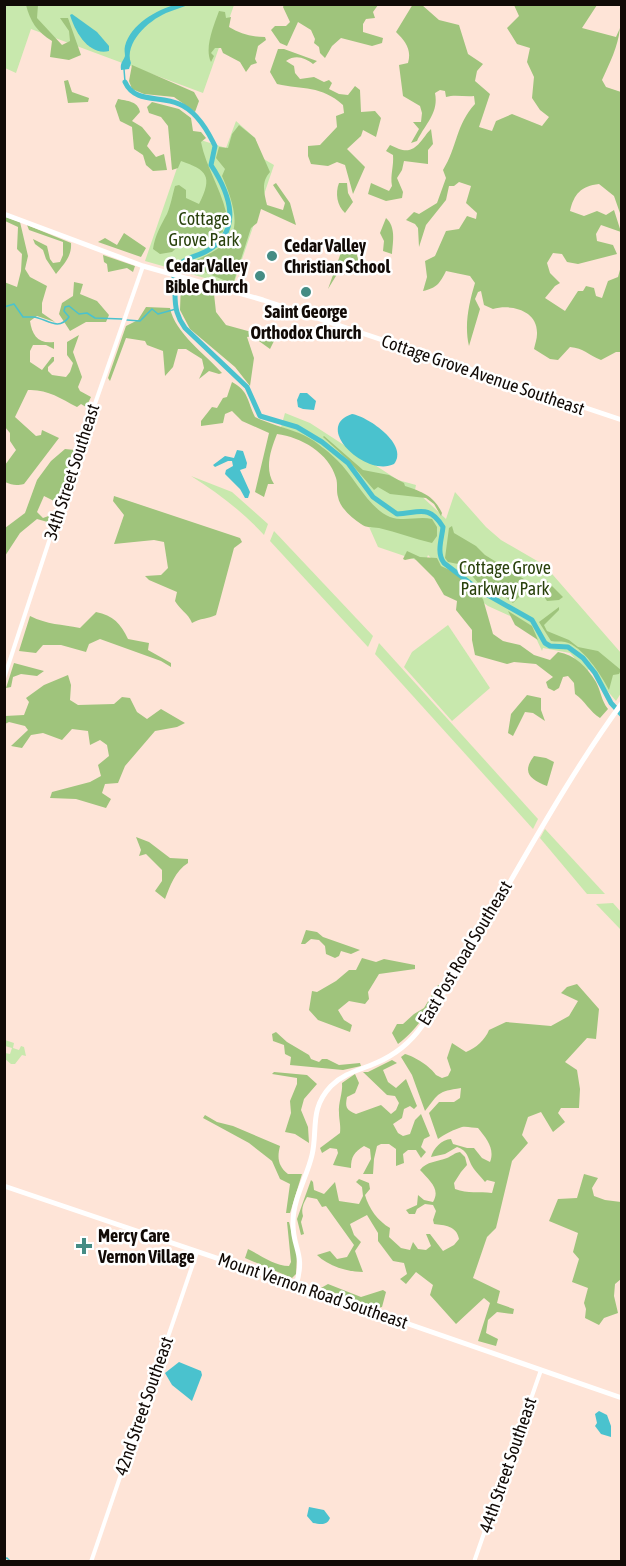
<svg xmlns="http://www.w3.org/2000/svg" width="626" height="1566" font-family="'Asap Condensed',sans-serif">
<style>
.green{fill:#c8e8ad}
.forest{fill:#9fc47c}
.water{fill:#4ac2ce}
.lines{fill:none;stroke-linecap:round;stroke-linejoin:round}
.stream{stroke:#4ac2ce;stroke-width:1.5}
.river{stroke:#4ac2ce;stroke-width:5}
.minor{stroke:#fff;stroke-width:4}
.major{stroke:#fff;stroke-width:5}
.poi-dot{fill:#458c84;stroke:#fff;stroke-width:2}
.labels{text-anchor:middle;stroke-width:5;stroke-linejoin:round;paint-order:stroke}
.park-label{font-size:18px;fill:#29410c;stroke:#fff}
.poi-label{font-size:18px;font-weight:bold;fill:#110a06;stroke:#fff;text-anchor:start}
.street-label{font-size:18px;fill:#110a06;stroke:#fff}
</style>
<rect width="100%" height="100%" fill="#fee4d7"/>
<g class="green">
<polygon points="5,5 234,5 203,93 31,29 16,73 5,68"/>
<polygon points="236,121 255,138 262,158 274,165 233,286 145,261 188,136 226,148"/>
<polygon points="285,413 310,423 398,480 416,485 415,490 446,519 455,492 486,527 501,540 539,562 553,575 621,653 621,693 616,701 589,669 587,672 570,653 543,648 542,651 530,625 488,606 451,579 428,555 425,563 378,547 342,466 322,447 300,434 281,427"/>
<path d="M 191,476 L 232,492 L 268,524 L 264,535 C 242,511 218,493 191,476 Z"/>
<polygon points="274,531 373,636 368,647 270,541"/>
<polygon points="448,625 490,688 452,721 404,667 412,652"/>
<polygon points="379,643 538,819 533,829 375,654"/>
<polygon points="545,829 605,894 587,894 540,838"/>
<polygon points="613,903 621,912 621,930 596,904"/>
<polygon points="5,1040 14,1043 13,1048 19,1050 21,1046 24,1047 26,1056 22,1055 15,1064 11,1064 5,1059 5,1053 10,1054 12,1048 5,1046"/>
</g>
<g class="forest">
<path d="M 413,4 L 422,5 L 439,20 L 459,25 L 468,54 L 483,64 L 477,71 L 475,81 L 490,94 L 479,127 L 492,131 L 496,121 L 512,114 L 542,126 L 549,117 L 540,110 L 532,98 L 534,77 L 527,62 L 530,48 L 517,44 L 507,28 L 519,16 L 514,5 L 597,5 L 582,28 L 616,37 L 620,28 C 618,47 610,62 602,80 L 606,87 L 621,92 L 621,216 L 614,196 L 599,184 C 581,186 574,194 570,211 L 584,216 L 597,211 L 606,215 L 614,210 L 621,232 L 601,225 L 596,234 L 597,241 L 613,245 L 617,254 L 578,264 L 567,262 L 562,254 L 553,253 L 547,263 L 550,273 L 560,283 L 555,286 L 545,298 L 565,311 L 578,291 L 583,291 L 586,286 L 594,288 L 596,296 L 602,298 L 608,281 L 618,277 L 621,266 L 621,352 L 616,352 L 601,360 C 588,355 584,348 570,347 L 558,360 L 550,359 L 534,349 C 535,344 537,339 537,334 C 538,310 511,304 493,309 L 484,305 L 481,291 L 478,292 L 475,299 L 480,309 L 469,346 C 464,325 469,303 475,283 L 470,276 L 446,271 C 440,283 437,288 423,291 L 427,277 L 425,261 L 435,256 L 446,231 L 459,229 L 467,216 L 476,219 L 477,213 L 466,203 L 471,186 L 459,182 L 454,186 L 449,186 L 446,200 L 426,225 L 419,247 L 418,228 L 415,224 L 406,220 L 414,212 L 419,214 L 437,203 L 446,178 L 443,170 C 457,148 456,124 475,104 L 474,96 C 464,97 455,94 446,97 L 445,91 L 440,90 L 435,93 C 439,113 425,124 417,141 L 411,143 L 419,129 L 413,122 L 421,122 L 422,113 L 420,106 L 403,96 L 399,65 L 408,63 C 412,49 405,41 396,32 Z"/>
<path d="M 26,5 L 38,5 L 37,18 L 62,45 L 70,41 L 69,31 L 60,18 L 68,18 L 81,55 L 69,60 L 50,57 L 52,41 C 37,32 30,21 26,5 Z"/>
<polygon points="284,5 378,5 373,12 375,18 366,19 363,24 363,32 383,38 382,43 372,46 341,38 332,46 325,58 320,53 319,47 314,43 315,39 311,30 298,22 287,46 280,43 271,30 275,26 286,26 290,22 283,7"/>
<path d="M 219,11 L 225,12 L 226,18 L 231,17 L 229,27 C 240,34 252,37 265,37 L 266,40 L 258,46 L 255,59 L 257,63 L 251,65 L 246,72 L 240,62 L 223,53 L 221,48 L 215,48 L 211,53 L 214,56 L 211,62 C 204,48 214,25 219,11 Z"/>
<path d="M 278,49 L 284,49 L 317,61 L 313,64 C 305,58 296,54 286,61 L 294,66 L 295,73 L 300,79 L 314,77 L 324,82 L 329,80 L 332,83 L 329,89 L 339,94 L 348,95 L 355,86 L 360,90 L 361,112 L 375,111 L 381,118 L 376,137 L 363,130 L 361,136 L 347,149 L 365,167 L 353,194 L 345,165 L 337,162 L 328,166 L 311,164 L 308,156 L 308,146 L 320,145 L 337,127 L 336,116 L 344,113 L 343,105 C 321,85 303,90 277,84 L 270,72 Z"/>
<polygon points="132,65 194,92 199,101 195,112 174,97 144,94 132,89 129,81"/>
<polygon points="68,80 72,92 89,98 88,102 68,103 64,81"/>
<path d="M 118,99 C 127,101 138,101 140,112 L 132,121 L 142,127 L 151,138 L 147,146 L 156,157 L 164,154 L 167,170 L 153,171 L 146,165 L 143,155 L 134,149 L 132,127 L 120,121 L 115,106 Z"/>
<path d="M 152,102 L 179,109 L 191,118 L 193,131 L 201,132 L 206,138 L 201,142 C 206,167 220,187 226,212 L 220,217 L 223,232 L 209,237 L 196,235 L 185,240 L 172,252 L 160,254 L 153,249 C 155,235 161,225 167,214 C 170,208 173,193 175,186 L 179,185 L 186,190 L 186,198 L 199,204 C 213,176 207,170 181,161 L 178,168 L 172,170 L 168,126 L 161,117 L 149,113 L 147,107 Z"/>
<path d="M 239,125 L 255,138 L 270,172 C 261,182 264,192 267,205 L 283,210 L 285,203 L 273,185 L 276,183 L 290,203 L 296,225 L 261,209 L 257,223 L 251,228 L 233,284 L 188,265 C 201,257 219,251 229,239 C 242,223 229,192 222,176 L 225,169 L 216,158 L 219,147 L 228,148 L 232,134 Z"/>
<path d="M 431,129 L 433,144 L 428,150 L 428,164 L 404,161 L 402,170 L 397,178 L 403,192 L 402,198 L 386,201 L 368,194 L 371,183 L 389,191 L 392,186 C 390,175 394,166 393,155 L 386,151 L 390,145 C 393,146 396,148 399,149 C 416,155 421,139 431,129 Z"/>
<path d="M 339,183 L 347,183 L 348,193 L 353,202 L 345,213 C 337,206 335,193 339,183 Z"/>
<path d="M 5,217 L 20,222 L 28,256 L 25,269 L 30,277 L 47,286 L 42,303 L 42,313 L 55,322 L 37,316 L 30,321 C 32,335 38,344 54,342 L 54,349 L 46,345 L 33,345 L 30,351 L 30,362 L 42,370 L 52,357 L 54,357 L 54,361 L 48,367 L 48,371 L 52,375 L 66,377 L 70,372 L 73,363 L 67,355 L 67,342 L 79,335 L 73,352 L 82,377 L 78,387 L 80,391 L 91,397 L 86,407 L 81,404 L 77,407 C 60,398 47,389 28,390 L 15,417 L 36,436 L 41,435 L 42,430 L 59,438 L 24,484 C 16,486 12,485 5,482 L 5,465 L 16,450 L 10,441 L 10,433 L 5,427 L 4,282 L 17,287 L 21,271 L 22,254 L 17,249 L 18,227 L 5,221 Z"/>
<path d="M 386,218 C 396,227 393,241 392,254 L 383,251 L 384,241 L 380,233 Z"/>
<path d="M 27,225 L 71,243 C 72,256 64,264 56,274 L 46,259 L 43,250 L 35,244 L 33,239 L 47,246 L 50,259 L 53,263 L 60,262 L 63,255 L 63,242 L 29,230 Z"/>
<polygon points="124,233 146,248 141,257 98,242 105,238 117,245"/>
<polygon points="344,244 355,247 359,263 353,274 339,271 328,289"/>
<polygon points="103,255 135,266 133,272 127,268 108,272 107,264 104,262"/>
<polygon points="74,282 83,284 80,294 97,301 109,315 106,322 86,322 70,331 59,314 62,303 73,296"/>
<polygon points="181,282 214,294 216,312 226,325 270,337 274,341 270,349 252,336 247,337 254,358 250,386 235,367 190,329 180,310"/>
<path d="M 146,307 L 170,308 C 175,333 205,354 222,373 L 219,374 L 209,371 L 199,379 L 204,368 L 202,359 L 186,349 L 178,349 L 173,367 L 165,376 L 163,351 L 147,345 L 145,341 L 126,338 L 110,381 L 108,378 L 126,326 L 138,320 Z"/>
<path d="M 232,382 C 249,391 247,401 255,417 C 269,424 284,427 299,433 C 312,438 327,450 337,460 C 354,476 368,508 390,517 C 404,522 418,516 432,519 L 437,527 L 437,536 L 432,543 C 414,539 397,532 379,528 C 372,527 366,528 361,524 C 352,518 340,508 338,497 C 336,491 338,484 336,478 C 329,453 301,437 277,434 C 271,449 264,469 274,484 L 268,484 L 264,497 L 255,492 L 269,433 L 242,421 L 232,411 L 225,414 L 223,423 L 201,426 L 201,421 L 212,407 L 217,408 L 223,398 L 227,397 Z"/>
<path d="M 324,436 L 363,470 L 389,475 L 404,483 L 405,486 C 423,492 434,496 442,513 L 441,516 L 434,504 L 426,498 L 390,494 L 378,487 L 374,490 L 348,460 L 323,437 Z"/>
<polygon points="65,449 75,450 58,503 44,496 37,512 43,518 54,514 51,523 37,519 20,533 5,556 5,528 25,513 37,480 51,461"/>
<path d="M 114,496 L 240,538 L 242,542 L 234,548 L 216,615 C 208,619 200,618 192,623 C 188,613 180,610 175,601 L 177,592 L 149,580 L 145,576 L 161,575 L 168,568 L 164,542 L 154,540 L 114,544 L 124,515 L 113,501 Z"/>
<polygon points="452,526 454,533 476,546 485,555 532,584 513,603 500,593 479,584 463,565 448,562 445,558 449,528"/>
<path d="M 407,551 L 420,557 L 437,558 L 441,566 L 454,572 L 483,599 L 493,634 L 503,641 L 520,645 L 534,655 L 550,660 L 558,652 C 575,655 587,667 596,682 C 601,691 601,700 608,709 L 600,718 C 590,712 585,701 575,694 L 574,683 L 568,676 L 563,677 L 559,688 L 554,691 L 548,688 L 546,682 L 553,677 L 536,664 L 514,662 L 507,664 L 475,655 L 472,640 L 472,630 L 456,610 L 457,601 L 444,595 L 434,578 L 414,558 L 405,560 L 403,559 Z"/>
<polygon points="545,579 563,597 559,600 547,601 541,592 540,583"/>
<path d="M 559,607 L 559,610 L 544,625 L 547,631 L 569,640 L 578,647 L 598,651 L 621,670 L 619,674 L 613,675 L 609,690 C 601,675 583,646 565,642 C 560,641 556,642 551,641 L 539,622 Z"/>
<polygon points="508,611 532,626 538,640 515,625"/>
<path d="M 96,612 C 113,615 121,624 128,639 L 149,643 L 148,650 L 171,663 L 171,667 L 161,661 L 100,639 L 89,644 L 86,652 L 61,645 L 43,645 L 36,653 L 19,651 L 30,616 C 48,625 61,624 80,628 Z"/>
<polygon points="14,663 44,671 37,676 21,674 13,677 11,687 6,688"/>
<polygon points="68,675 71,685 70,700 78,705 114,704 122,697 130,698 137,712 147,719 161,709 185,723 177,727 155,731 125,766 118,783 105,784 102,793 111,799 106,808 76,799 50,798 52,792 90,782 101,776 98,765 109,756 107,745 100,740 90,745 88,731 72,729 62,740 43,733 31,735 22,748 11,746 28,730 25,726 9,722 5,724 5,716 24,715 29,702 26,698 44,685"/>
<polygon points="527,695 541,698 541,710 545,721 533,713 525,712 513,736 508,733 511,714"/>
<path d="M 534,756 L 546,758 L 554,762 L 547,786 C 531,780 521,773 534,756 Z"/>
<path d="M 136,837 L 149,842 L 170,858 L 188,859 L 188,863 C 175,871 170,886 165,899 L 155,891 L 162,881 L 162,870 L 146,854 L 139,856 L 141,850 Z"/>
<polygon points="306,930 317,932 323,937 360,950 351,954 341,951 339,956 335,958 326,954 325,946 319,940 311,939 305,944 301,944"/>
<polygon points="362,958 376,962 384,959 415,965 415,969 379,974 368,992 369,999 365,1004 349,1001 338,1010 344,1020 352,1025 350,1032 318,1020 309,1010 312,991 317,992 336,981 349,970 356,970"/>
<path d="M 577,984 L 599,1009 L 596,1039 L 587,1038 L 565,1062 L 577,1070 L 580,1089 L 579,1108 L 561,1108 L 558,1113 L 565,1122 L 553,1132 L 541,1112 L 528,1117 L 522,1135 L 528,1143 L 512,1161 L 496,1228 L 487,1237 L 473,1278 L 500,1291 L 497,1303 L 514,1309 L 513,1314 L 497,1312 L 488,1320 L 486,1333 L 498,1339 L 496,1346 L 478,1341 L 490,1303 L 484,1298 L 456,1324 L 430,1295 L 433,1285 L 416,1272 L 406,1284 L 400,1279 L 407,1274 L 404,1263 L 393,1261 L 378,1241 L 378,1233 L 367,1215 L 350,1224 L 354,1235 L 361,1242 L 355,1251 L 363,1272 C 348,1272 328,1266 317,1255 L 330,1251 L 337,1259 L 347,1257 L 354,1245 L 326,1206 L 322,1207 L 317,1199 L 307,1197 C 303,1204 301,1209 303,1216 L 301,1222 L 304,1234 L 301,1235 L 297,1219 L 311,1180 L 313,1182 L 314,1190 L 324,1194 L 335,1182 L 339,1201 L 359,1204 L 363,1196 L 362,1187 L 356,1182 L 359,1179 L 369,1183 L 370,1189 L 365,1195 C 369,1209 378,1221 390,1228 L 389,1237 L 401,1248 L 410,1250 L 413,1242 L 418,1249 L 426,1250 L 431,1246 L 426,1234 L 430,1234 L 443,1251 L 454,1245 L 459,1239 C 457,1226 444,1225 434,1224 L 433,1220 L 436,1211 L 433,1205 L 425,1204 L 417,1209 L 415,1214 L 409,1214 L 406,1210 L 417,1205 L 418,1195 L 424,1200 L 433,1202 C 441,1189 429,1180 420,1170 C 427,1161 437,1162 447,1158 C 452,1156 454,1153 460,1152 L 465,1157 L 467,1165 L 461,1172 L 454,1183 L 455,1189 C 468,1194 479,1191 492,1193 L 495,1182 L 487,1180 L 485,1182 C 481,1177 475,1171 472,1166 C 467,1156 468,1151 457,1147 L 445,1154 L 431,1157 C 433,1149 442,1139 451,1139 L 453,1144 L 467,1148 L 474,1148 L 482,1158 L 490,1162 C 495,1149 487,1139 478,1128 C 474,1128 466,1126 462,1127 C 455,1129 443,1135 438,1139 L 429,1113 L 439,1102 L 454,1102 L 460,1098 L 461,1088 C 437,1092 440,1092 425,1111 L 412,1075 L 401,1057 L 405,1054 C 414,1056 431,1067 436,1075 L 442,1078 L 448,1076 L 451,1070 L 447,1058 L 452,1043 L 466,1052 C 476,1048 485,1040 489,1030 L 506,1022 L 551,1026 L 569,1016 L 578,1001 L 561,993 L 567,987 Z"/>
<path d="M 438,985 L 442,986 C 430,1008 418,1029 398,1044 L 392,1033 L 397,1024 L 403,1024 L 414,1014 L 424,1008 Z"/>
<polygon points="276,1032 287,1042 309,1055 311,1059 319,1062 322,1059 327,1059 339,1065 360,1063 361,1066 343,1070 290,1065 291,1057 285,1054 284,1045 273,1041 272,1034"/>
<path d="M 392,1060 L 397,1063 L 383,1070 L 388,1082 L 396,1088 L 406,1079 L 417,1106 L 414,1109 L 410,1106 L 404,1109 L 402,1118 L 393,1124 L 398,1133 L 403,1136 L 410,1134 L 415,1120 L 421,1114 L 430,1136 L 424,1139 L 421,1147 L 426,1152 L 421,1158 L 416,1150 L 408,1150 L 403,1154 L 404,1163 L 396,1166 L 396,1149 L 389,1144 L 381,1144 L 377,1146 L 374,1159 L 373,1174 L 363,1174 L 371,1159 L 370,1149 L 364,1146 C 354,1152 351,1157 351,1168 L 333,1165 L 338,1153 L 337,1149 L 330,1148 L 322,1153 L 320,1148 L 340,1133 C 341,1125 339,1120 339,1113 C 338,1103 343,1093 342,1083 L 355,1074 L 359,1083 L 355,1093 L 347,1097 C 345,1107 346,1110 356,1114 L 381,1105 L 391,1114 L 396,1110 L 399,1103 L 395,1096 L 387,1095 L 363,1072 L 368,1072 Z"/>
<polygon points="274,1072 307,1075 317,1084 304,1099 301,1110 308,1127 309,1143 295,1134 285,1132 291,1113 290,1101 297,1084 297,1078 272,1074"/>
<path d="M 205,1115 L 217,1122 L 233,1126 L 280,1146 C 277,1158 278,1166 288,1174 L 302,1174 L 290,1213 L 286,1213 L 290,1184 L 280,1179 L 272,1161 L 249,1143 L 203,1118 Z"/>
<polygon points="584,1174 598,1178 592,1188 594,1196 605,1200 621,1202 621,1279 615,1284 614,1296 618,1313 604,1318 599,1325 585,1318 586,1309 584,1303 588,1288 572,1282 579,1259 573,1252 578,1233 549,1221 558,1199 577,1198"/>
<path d="M 287,1222 L 289,1222 L 297,1254 L 296,1274 L 292,1278 L 245,1258 L 248,1249 C 260,1255 275,1266 289,1266 L 291,1262 Z"/>
<polygon points="328,1284 361,1297 383,1290 386,1292 382,1307 378,1308 321,1288"/>
</g>
<g class="water">
<path d="M 177,4 L 188,5 C 181,8 173,10 166,13 C 148,21 124,43 131,63 L 129,69 L 121,70 C 120,62 123,62 125,56 C 125,53 124,50 125,46 C 131,24 156,10 177,4 Z"/>
<path d="M 72,14 L 97,32 L 109,46 L 109,51 C 89,56 75,32 70,15 Z"/>
<polygon points="300,393 307,393 316,401 314,410 303,409 298,407 297,400"/>
<path d="M 352,414 C 369,417 409,445 394,464 C 366,478 312,427 352,414 Z"/>
<polygon points="237,450 243,451 247,463 246,468 240,470 250,492 248,498 245,498 240,489 225,474 226,470 233,466 232,461 228,461 215,467 213,465 225,456 234,458"/>
<polygon points="179,1362 201,1371 202,1375 192,1401 172,1385 165,1373"/>
<polygon points="599,1411 607,1415 611,1426 611,1437 601,1434 595,1426 597,1423 595,1414"/>
<path d="M 309,1507 L 324,1510 L 330,1518 C 327,1526 320,1524 313,1523 L 307,1516 Z"/>
</g>
<g class="lines">
<g class="stream">
<polyline points="124,69 125,82"/>
<path d="M 4,307 L 14,304 L 23,317 C 27,317 30,317 33,317 C 46,318 58,332 69,317 L 64,311 L 65,307 L 69,306 L 79,314 L 87,313 L 95,318 L 122,319"/>
<polyline points="127,320 140,321 152,309 158,314 176,309"/>
<polyline points="4,1559 7,1558 11,1562"/>
</g>
<path class="river" d="M 125,82 C 135,104 160,95 179,104 C 194,110 206,128 213,142 L 215,146 L 211,165 C 230,194 244,232 205,252 C 197,256 182,259 177,267 C 172,274 174,285 175,294 C 175,308 177,317 185,328 L 247,387 L 260,416 L 297,427 L 322,442 L 348,463 L 373,497 L 397,514 C 419,513 429,504 443,527 C 442,538 436,553 444,563 L 479,590 L 532,620 L 545,643 L 550,646 L 568,647 L 583,658 L 595,673 L 611,703 L 622,715"/>
<g class="minor">
<polyline points="4,678 82,441 143,266"/>
<polyline points="91,1562 197,1252"/>
<polyline points="474,1562 541,1370"/>
</g>
<g class="major">
<polyline points="4,214 143,266 263,300 622,420"/>
<polyline points="4,1186 296,1285 622,1398"/>
<path d="M 296,1285 C 306,1253 292,1248 293,1222 C 293,1199 307,1177 312,1155 C 318,1130 309,1109 331,1086 C 344,1073 360,1070 376,1063 C 395,1055 410,1043 422,1026 C 493,921 547,806 622,703"/>
</g>
</g>
<g class="poi-dot">
<circle cx="272" cy="256" r="6"/>
<circle cx="260" cy="276" r="6"/>
<circle cx="306" cy="292" r="6"/>
<path d="M81 1237h6v6h6v6h-6v6h-6v-6h-6v-6h6z"/>
</g>
<g class="labels">
<g class="park-label">
<text x="204" y="225">Cottage<tspan x="204" dy="21">Grove Park</tspan></text>
<text x="505" y="574">Cottage Grove<tspan x="505" dy="21">Parkway Park</tspan></text>
</g>
<g class="poi-label">
<text x="284" y="252">Cedar Valley<tspan x="284" dy="21">Christian School</tspan></text>
<text x="248" y="272" text-anchor="end">Cedar Valley<tspan x="248" dy="21">Bible Church</tspan></text>
<text x="306" y="318" text-anchor="middle">Saint George<tspan x="306" dy="21">Orthodox Church</tspan></text>
<text x="98" y="1242">Mercy Care<tspan x="98" dy="21">Vernon Village</tspan></text>
</g>
<g class="street-label">
<text transform="translate(483 375) rotate(19)" y="6">Cottage Grove Avenue Southeast</text>
<text transform="translate(72 472) rotate(-72)" y="6">34th Street Southeast</text>
<text transform="translate(465 953) rotate(-59)" y="6">East Post Road Southeast</text>
<text transform="translate(313 1291) rotate(19)" y="6">Mount Vernon Road Southeast</text>
<text transform="translate(144 1406) rotate(-71)" y="6">42nd Street Southeast</text>
<text transform="translate(508 1465) rotate(-71)" y="6">44th Street Southeast</text>
</g>
</g>
<rect width="626" height="1566" fill="none" stroke="#110a06" stroke-width="12"/>
</svg>
